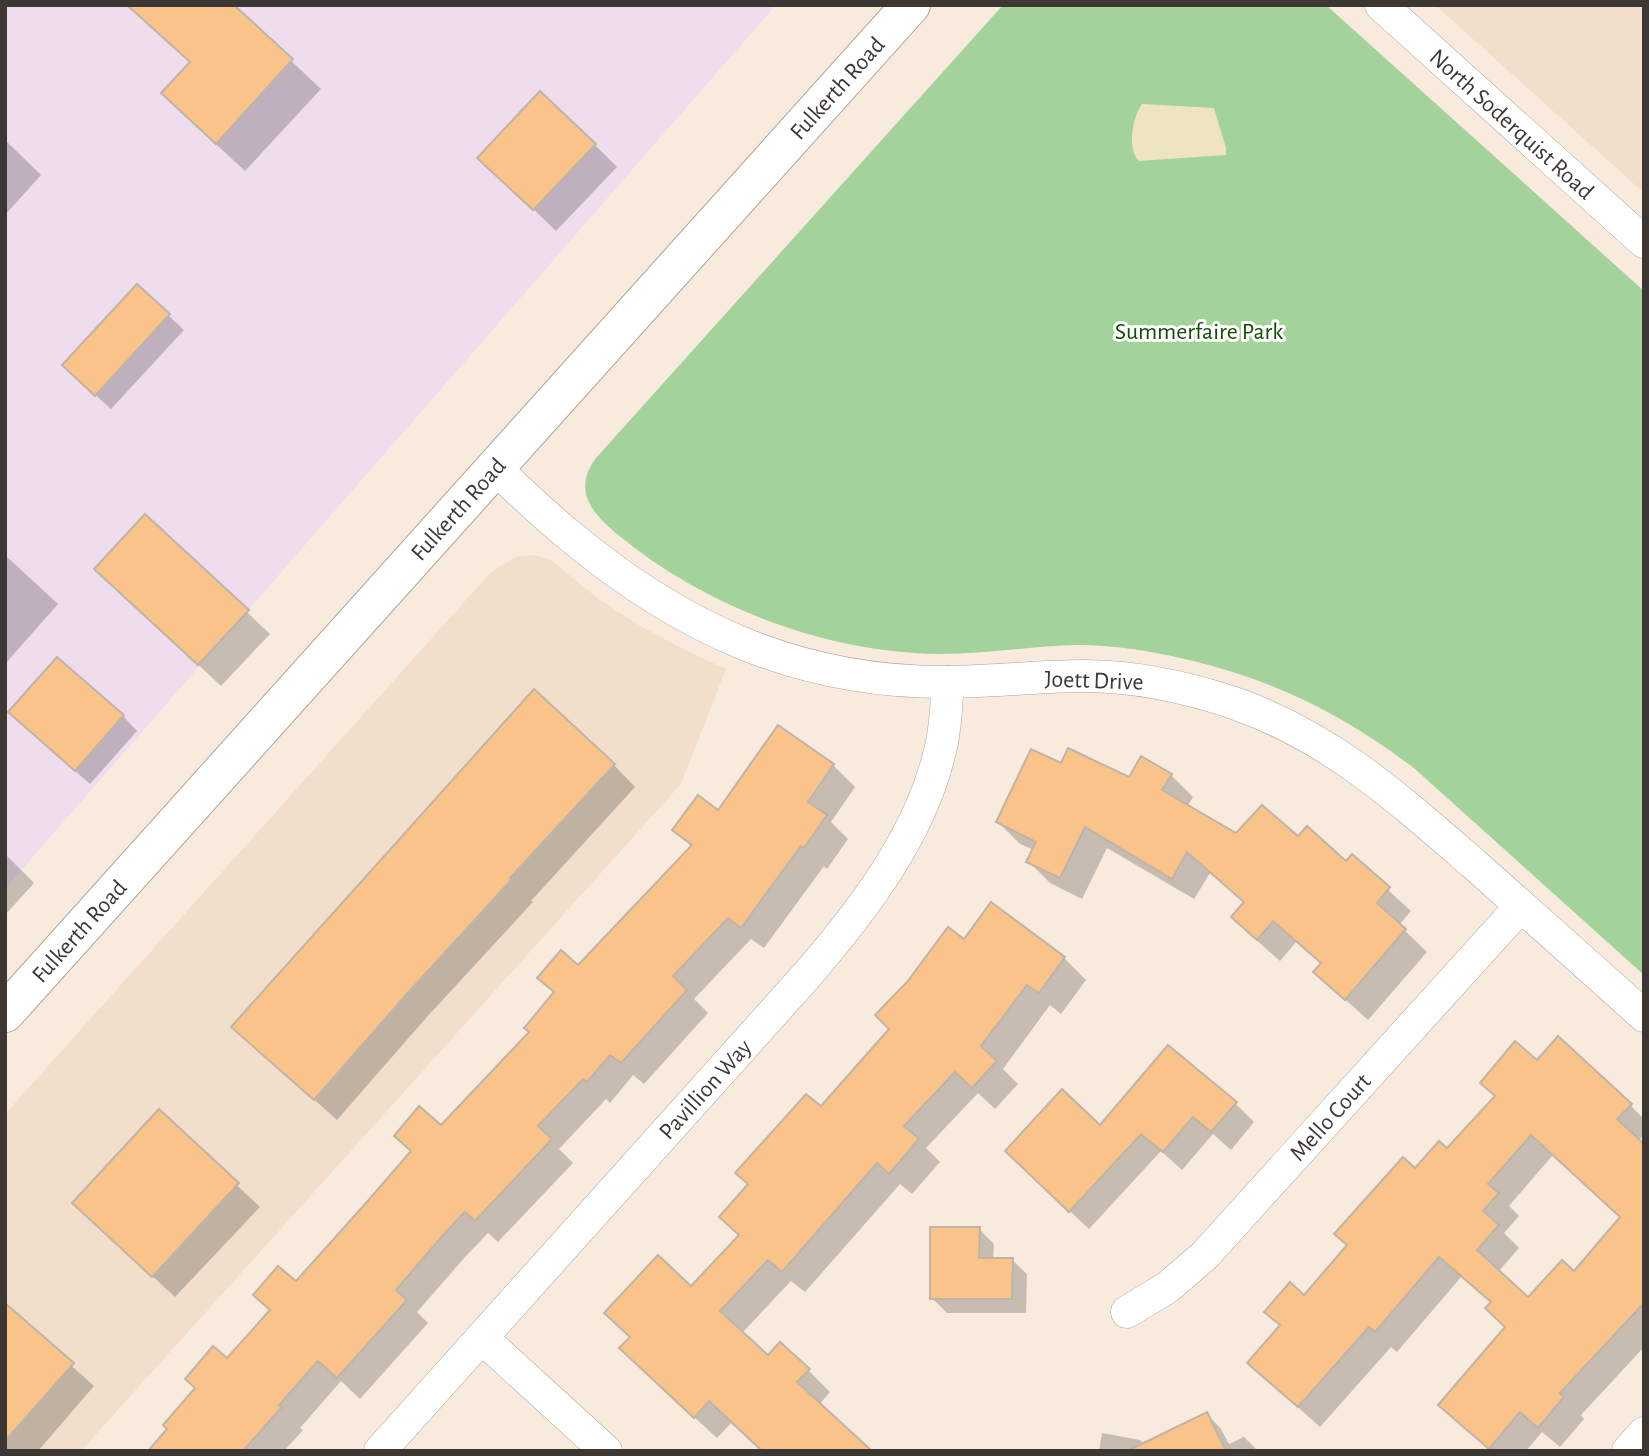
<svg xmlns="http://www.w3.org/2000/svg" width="1649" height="1456" font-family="'Alegreya Sans',sans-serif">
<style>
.built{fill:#f1dfcc}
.industrial{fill:#efddee}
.green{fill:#a3d29a}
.sand{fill:#eee4bf}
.shadow{fill:#0003;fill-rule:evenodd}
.building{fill:#f9c38a;stroke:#c0b4a7;stroke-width:2;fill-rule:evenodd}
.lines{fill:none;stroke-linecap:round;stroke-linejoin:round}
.street-casing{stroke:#afa397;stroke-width:33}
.secondary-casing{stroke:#afa397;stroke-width:40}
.street{stroke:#fff;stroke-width:32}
.secondary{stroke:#fff;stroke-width:38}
.labels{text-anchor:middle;stroke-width:6;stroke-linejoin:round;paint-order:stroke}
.street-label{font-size:24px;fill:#3c3732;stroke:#fff}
.park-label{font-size:24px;fill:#124f03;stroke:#fff}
</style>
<rect width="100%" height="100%" fill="#f8ebde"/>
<g class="built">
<polygon points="1435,5 1644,5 1644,193"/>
<polygon points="534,555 551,560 596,597 637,624 681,648 726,669 681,784 81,1451 5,1451 5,1114 491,572 515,557"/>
</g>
<polygon class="industrial" points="5,5 776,5 5,889"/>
<path class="green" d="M 1003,5 L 1326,5 L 1644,291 L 1644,975 L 1415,769 C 1351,719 1276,681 1197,662 C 1159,652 1116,645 1077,645 C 1031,646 985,654 939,654 C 824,652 705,607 617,534 C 592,513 572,490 596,458 Z"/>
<path class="sand" d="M 1142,104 L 1214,108 L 1226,148 L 1226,155 L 1139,161 C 1126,149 1133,116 1142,104 Z"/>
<g class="shadow">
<polygon points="127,5 232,5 321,89 245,171 192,122 191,64"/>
<polygon points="5,140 41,175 5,215"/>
<polygon points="595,145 617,167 556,231 502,179"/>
<polygon points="137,286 184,330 111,409 79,380"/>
<polygon points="145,516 270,634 221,686 119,590"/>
<polygon points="5,555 58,604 5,664"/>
<polygon points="123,716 137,731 90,784 25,727"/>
<polygon points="779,727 833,765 855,787 831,822 848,839 827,869 824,866 764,948 751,939 694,999 708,1013 644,1084 633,1075 610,1103 606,1099 559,1149 573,1163 498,1242 488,1233 466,1256 417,1312 428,1323 360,1399 341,1381 300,1428 303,1430 284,1451 150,1451 296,1284 531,1033 556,994 540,978 578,968 692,847 674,830 719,812"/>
<polygon points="614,765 635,787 531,901 533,902 426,1018 337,1120 233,1027"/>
<polygon points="1062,765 1130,779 1171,775 1193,797 1187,807 1236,836 1298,838 1346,863 1352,857 1411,911 1399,925 1427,952 1368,1020 1315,972 1322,964 1296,942 1280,961 1255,939 1233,917 1245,904 1210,873 1194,899 1107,848 1082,899 1050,883 1028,861 1034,850 1020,844 998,822"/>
<polygon points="5,854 34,883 5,915"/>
<polygon points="964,941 1064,958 1086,980 1061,1014 1050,1005 1003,1069 1018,1084 995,1109 978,1093 926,1148 940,1162 912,1194 900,1184 805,1292 791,1281 742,1333 769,1358 808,1370 830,1392 819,1405 732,1422 717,1438 643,1370 691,1288 740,1236 821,1109"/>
<path d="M 1537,1063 L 1630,1105 L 1644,1119 L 1644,1135 L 1638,1141 L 1644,1146 L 1644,1347 L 1581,1415 L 1584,1419 L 1560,1447 L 1542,1432 L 1526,1451 L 1491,1451 L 1440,1405 L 1507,1327 L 1492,1303 L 1461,1277 L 1397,1352 L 1391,1347 L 1320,1427 L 1249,1363 L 1415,1170 L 1447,1151 ZM 1553,1155 L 1622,1218 L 1574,1273 L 1528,1300 L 1498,1272 L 1519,1248 L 1504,1233 L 1519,1216 L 1509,1206 Z"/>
<polygon points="1235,1103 1254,1122 1231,1150 1213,1134 1182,1170 1161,1151 1089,1229 1025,1169 1100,1127"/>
<polygon points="159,1112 260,1207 175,1297 96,1224"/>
<polygon points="979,1229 994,1244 993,1260 1012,1260 1027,1274 1026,1313 947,1313 932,1298"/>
<polygon points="5,1306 94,1386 38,1451 5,1451"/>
<polygon points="1207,1414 1221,1429 1229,1444 1244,1437 1258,1451 1177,1451"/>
<polygon points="1102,1433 1140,1440 1151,1451 1099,1451"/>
</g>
<g class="building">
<polygon points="127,5 234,5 293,59 216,144 161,93 190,62"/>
<polygon points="540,91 596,144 533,210 477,158"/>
<polygon points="137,284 170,314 95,396 62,365"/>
<polygon points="145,514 249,610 198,665 94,569"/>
<polygon points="57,657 124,715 75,771 8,712"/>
<polygon points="534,689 615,764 510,878 512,879 405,996 314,1100 231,1027"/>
<polygon points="778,725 834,764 808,802 827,815 804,848 801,846 741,928 728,918 673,976 687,990 621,1063 610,1055 587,1082 583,1079 538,1126 552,1139 475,1221 465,1212 444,1234 396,1290 407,1300 337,1378 318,1361 279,1405 282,1407 243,1451 148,1451 167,1429 163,1425 195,1388 185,1379 213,1346 227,1358 270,1310 253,1295 278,1266 296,1281 366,1203 411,1151 394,1136 419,1106 441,1125 529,1032 524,1028 554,992 537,978 561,950 578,965 692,845 672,830 698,795 718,810"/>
<polygon points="1068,748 1129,777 1141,756 1172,774 1162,790 1236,833 1262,805 1298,836 1307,826 1346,861 1352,854 1390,887 1377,903 1406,929 1345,1000 1313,972 1321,963 1273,921 1257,940 1231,917 1244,902 1187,852 1172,879 1085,827 1060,878 1026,862 1036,842 996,822 1031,749 1061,763"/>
<polygon points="991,902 1065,957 1039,993 1027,985 981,1046 997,1061 972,1088 955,1072 904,1126 919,1139 889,1174 877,1163 782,1272 768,1260 720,1311 768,1355 780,1342 810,1369 797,1382 872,1451 762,1451 709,1401 694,1418 619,1348 630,1337 604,1313 658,1255 691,1286 739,1235 719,1217 748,1184 735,1173 806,1094 821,1106 889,1029 875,1015 907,982 948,927 964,939"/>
<path d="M 1558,1036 L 1632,1104 L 1617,1119 L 1644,1144 L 1644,1303 L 1560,1393 L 1564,1397 L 1538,1428 L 1520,1412 L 1489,1449 L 1438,1405 L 1505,1327 L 1485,1308 L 1491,1302 L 1439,1257 L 1375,1332 L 1369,1327 L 1298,1407 L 1247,1363 L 1280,1325 L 1264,1312 L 1290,1282 L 1304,1295 L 1347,1245 L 1334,1234 L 1403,1157 L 1415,1168 L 1439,1141 L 1447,1148 L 1495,1096 L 1480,1083 L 1515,1041 L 1537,1060 ZM 1531,1135 L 1620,1217 L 1574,1271 L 1562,1260 L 1528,1297 L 1477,1250 L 1499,1225 L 1483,1211 L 1499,1193 L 1488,1184 Z"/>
<polygon points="1168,1045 1237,1102 1211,1132 1193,1117 1163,1152 1141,1134 1069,1212 1005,1151 1062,1089 1100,1125"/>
<polygon points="159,1109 239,1183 152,1277 72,1203"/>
<polygon points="930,1227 980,1227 979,1258 1013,1258 1012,1299 930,1299"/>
<polygon points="5,1303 74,1363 5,1441"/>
<polygon points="1207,1412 1226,1451 1127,1451"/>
</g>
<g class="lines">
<defs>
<g id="street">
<polyline points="1381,5 1644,242"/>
<path d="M 495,468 C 519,491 543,514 569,535 C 680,628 797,682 944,682 C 991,682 1037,676 1084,676 C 1135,676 1186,687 1234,703 C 1331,737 1399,799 1475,865 C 1531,915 1588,965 1644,1016"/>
<polyline points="1127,1312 1168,1287 1205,1255 1521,906"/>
<polyline points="482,1338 606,1451"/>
<path d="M 380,1451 L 807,975 C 863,910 920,836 940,751 C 946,729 946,705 948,682"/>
<polyline points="1628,1451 1644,1433"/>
</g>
<polyline id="secondary" points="5,1013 911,5"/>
</defs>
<use href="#street" class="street-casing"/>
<use href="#secondary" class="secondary-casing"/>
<use href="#street" class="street"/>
<use href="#secondary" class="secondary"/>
</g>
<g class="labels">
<g class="street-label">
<text transform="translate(837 88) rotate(-48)" y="8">Fulkerth Road</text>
<text transform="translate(1512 124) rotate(42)" y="8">North Soderquist Road</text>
<text transform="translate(458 509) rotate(-48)" y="8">Fulkerth Road</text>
<text transform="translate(1094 680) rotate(2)" y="8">Joett Drive</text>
<text transform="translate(79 931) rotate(-48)" y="8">Fulkerth Road</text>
<text transform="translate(705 1089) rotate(-48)" y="8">Pavillion Way</text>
<text transform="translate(1330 1117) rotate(-48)" y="8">Mello Court</text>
</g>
<g class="park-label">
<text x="1199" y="339">Summerfaire Park</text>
</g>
</g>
<rect width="1649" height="1456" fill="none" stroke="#3c3732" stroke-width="14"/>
</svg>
